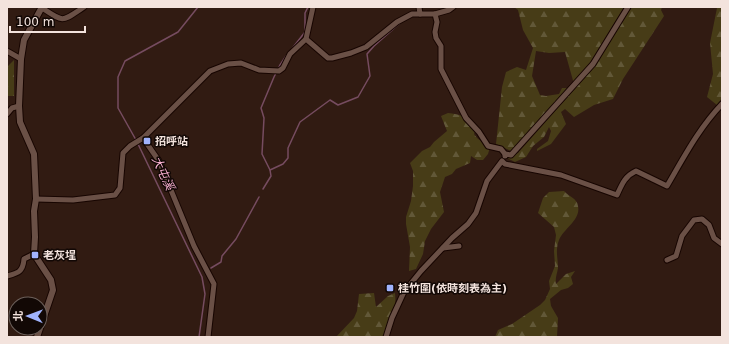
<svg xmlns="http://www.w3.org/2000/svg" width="729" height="344" font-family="'DejaVu Sans','Noto Sans TC',sans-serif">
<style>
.forest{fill:url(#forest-firs)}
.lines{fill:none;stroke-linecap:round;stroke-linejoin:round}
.stream{stroke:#764c60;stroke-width:1.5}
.minor-casing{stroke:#170501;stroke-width:7}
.tertiary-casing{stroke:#170501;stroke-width:8}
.minor{stroke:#6a5046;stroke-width:5}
.tertiary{stroke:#6a5046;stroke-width:6}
.poi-dot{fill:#a0b3fd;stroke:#120805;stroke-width:1.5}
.labels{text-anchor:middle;stroke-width:3;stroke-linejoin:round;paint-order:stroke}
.poi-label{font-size:11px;font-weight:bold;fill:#f3e3dd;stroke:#120805;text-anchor:start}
.water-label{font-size:12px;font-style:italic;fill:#f8b0d1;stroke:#120805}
</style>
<defs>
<pattern id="forest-firs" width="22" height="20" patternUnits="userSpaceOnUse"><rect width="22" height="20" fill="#473c17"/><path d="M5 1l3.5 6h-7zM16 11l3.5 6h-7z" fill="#625838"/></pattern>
</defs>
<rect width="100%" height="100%" fill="#311b12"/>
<g class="forest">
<polygon points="514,7 624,7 588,66 574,84 565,52 549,53 536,51 532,76 540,95 546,96 559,94 562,88 567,88 538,123 511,151 496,144 502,87 506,72 517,67 526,70 533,48 523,30 518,10"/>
<polygon points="631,7 662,7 661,10 664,16 623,79 613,99 594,105 574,117 565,109 561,112 566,124 551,144 537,151 537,149 548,141 551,131 549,127 544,137 533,146 526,157 515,162 507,158 518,153 596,65"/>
<polygon points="719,7 722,7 722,98 717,105 707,97 713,74 710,43 717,8"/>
<polygon points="14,60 14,96 8,96 7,67"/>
<path d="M 448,113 C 459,114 470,117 477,127 L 474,134 C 478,141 484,142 490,147 L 488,154 L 483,160 L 477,160 L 471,156 L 470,163 L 456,169 L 452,174 L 445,177 L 440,192 L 444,212 L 431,229 L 425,241 L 423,254 L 416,269 L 409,271 L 410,247 L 406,224 L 406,217 L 411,201 L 413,186 L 413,171 L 410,163 L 422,151 L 430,147 L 434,142 L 447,131 L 441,116 Z"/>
<path d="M 564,191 C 569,197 577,198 578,206 C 581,220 564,228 559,240 C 555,250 558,259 558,268 C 557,274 555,278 556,284 L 566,274 L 575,271 L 571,277 L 573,284 L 568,288 L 561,290 L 550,299 L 551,306 L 558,318 L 557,337 L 495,337 L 498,330 L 512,324 L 540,305 L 545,300 L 550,289 L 549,281 L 555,266 L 554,251 L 556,235 L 554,227 L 538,213 L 543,198 L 549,192 Z"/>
<path d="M 374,293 L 376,307 L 388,296 L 395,293 C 397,309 391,323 386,337 L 336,337 L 354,318 L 357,311 L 359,294 Z"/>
</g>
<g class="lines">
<g class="stream">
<polyline points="291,50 305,32 305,13 308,7"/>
<polyline points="136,140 118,108 118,77 125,61 178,32 198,7"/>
<polyline points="138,144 202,277 205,294 199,337"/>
<polyline points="270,170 283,164 288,158 288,148 300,122 330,100 338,105 358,97 370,76 367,54 374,46 400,23"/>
<polyline points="263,189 271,176 270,170 262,154 264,118 261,108 274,77 280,65 286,56"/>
<polyline points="211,268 221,262 222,256 236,239 259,197"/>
</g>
<defs>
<g id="minor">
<polyline points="419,7 420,14"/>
<path d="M 42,8 C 65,23 61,22 84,7"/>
<polyline points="435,14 449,10 453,7"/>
<polyline points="306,39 313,7"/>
<polyline points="7,51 21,59"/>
<polyline points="7,114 12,108 19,106"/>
<polyline points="143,138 159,161 194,246 214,284 208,337"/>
<polyline points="505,156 505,154 511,155 593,64 628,7"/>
<polyline points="36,199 73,200 115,195 120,188 123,153 130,146 143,138 210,71 228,64 241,63 259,70 279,71 283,68 290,54 306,39 328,58 332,58 351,53 366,47 397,22 412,14 435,14 437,22 435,32 436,38 441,46 441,69 466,118 479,132 488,146 501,149 505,154"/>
<polyline points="443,248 459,246"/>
<polyline points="667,260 676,256 682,236 694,220 702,219 709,225 714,238 722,244"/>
<path d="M 7,276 C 18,273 23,272 24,259 L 34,254"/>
<path d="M 386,337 L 392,318 L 404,292 L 421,271 L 452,238 L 468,224 L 476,213 L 487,181 L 502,161 L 505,164 L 561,175 L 617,195 C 622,184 625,176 636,171 L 667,186 C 684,157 699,128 722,104"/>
</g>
<polyline id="tertiary" points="37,337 53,290 51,280 34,254 35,237 34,211 36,199 34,154 20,122 19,106 21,59 24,40 42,7"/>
</defs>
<use href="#minor" class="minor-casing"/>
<use href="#tertiary" class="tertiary-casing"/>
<use href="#minor" class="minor"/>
<use href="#tertiary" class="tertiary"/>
</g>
<g class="poi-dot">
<rect x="143" y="137" width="8" height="8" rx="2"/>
<rect x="31" y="251" width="8" height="8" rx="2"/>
<rect x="386" y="284" width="8" height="8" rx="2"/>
</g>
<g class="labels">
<g class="poi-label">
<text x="155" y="145">招呼站</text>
<text x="43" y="259">老灰埕</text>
<text x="398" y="292">桂竹圍(依時刻表為主)</text>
</g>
<g class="water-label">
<text transform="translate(163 173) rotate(65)" y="4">大屯溪</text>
</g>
</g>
<rect width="729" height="344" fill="none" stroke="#f3e3dd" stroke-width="16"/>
<g transform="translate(28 316) rotate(271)"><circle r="19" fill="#120805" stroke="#6c605b"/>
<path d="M0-3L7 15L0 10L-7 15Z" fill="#a0b3fd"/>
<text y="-6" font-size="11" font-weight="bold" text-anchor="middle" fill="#f3e3dd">北</text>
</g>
<path d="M10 26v6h75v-6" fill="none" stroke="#f3e3dd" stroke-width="2"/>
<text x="16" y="26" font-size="12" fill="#f3e3dd" stroke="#120805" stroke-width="3" paint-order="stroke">100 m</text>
</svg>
